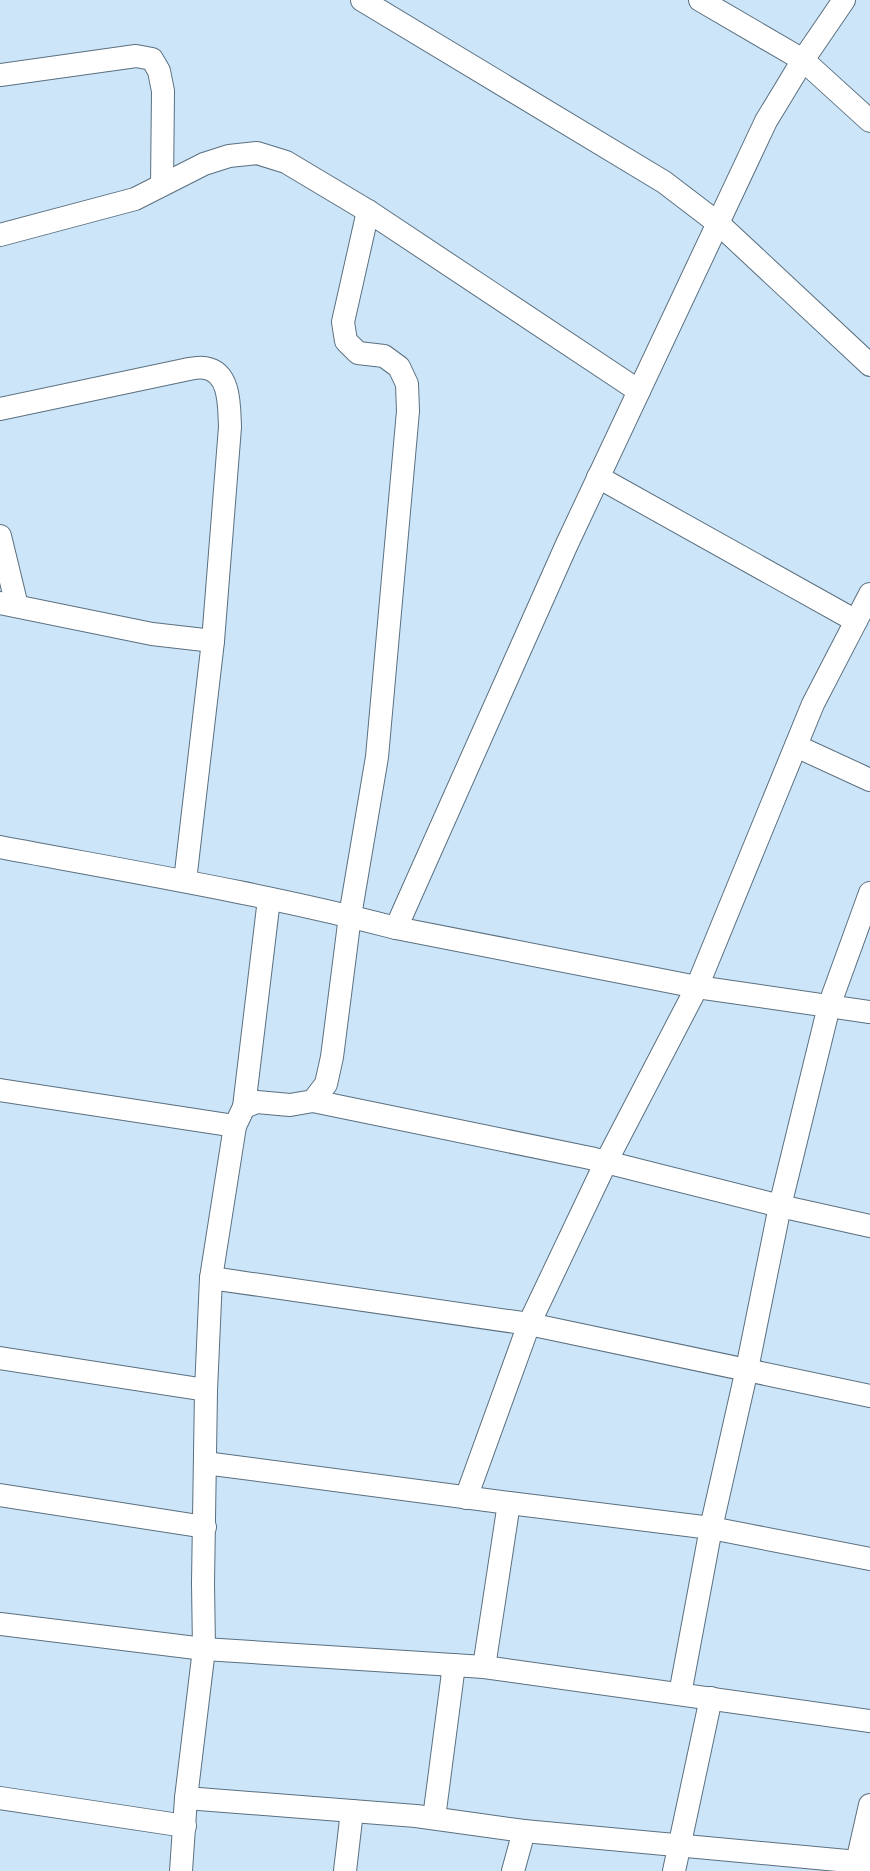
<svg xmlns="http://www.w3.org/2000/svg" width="870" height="1871" font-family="'Varela Round',sans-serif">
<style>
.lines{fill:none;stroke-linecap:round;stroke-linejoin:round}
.minor-casing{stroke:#5a7080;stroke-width:24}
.minor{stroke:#fff;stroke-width:22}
</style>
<rect width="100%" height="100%" fill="#cde5f8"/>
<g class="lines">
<defs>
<g id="minor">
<polyline points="362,0 664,182 719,224 870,365"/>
<polyline points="700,0 803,60 870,121"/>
<polyline points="0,75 136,56 152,59 159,71 163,91 162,185"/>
<polyline points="0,235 135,199 204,164 229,156 257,153 286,162 368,211 639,391"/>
<path d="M 0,409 L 189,369 C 194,368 200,367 205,368 C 231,372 229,407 230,427 L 213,641 L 185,881"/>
<polyline points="598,477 856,621"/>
<polyline points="0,536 17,606"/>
<polyline points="0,603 152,634 213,641"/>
<polyline points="796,746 870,780"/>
<path d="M 0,847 C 132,872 266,894 396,928 L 697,987 L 870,1012"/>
<polyline points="396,928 567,544 766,121 803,60 844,0"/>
<polyline points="0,1090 235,1126"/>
<polyline points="313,1101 590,1158 780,1206 870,1226"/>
<polyline points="244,1107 269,899"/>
<polyline points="211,1278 529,1324 870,1396"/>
<polyline points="0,1358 206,1390"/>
<polyline points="205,1463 509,1503 711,1528 870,1559"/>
<polyline points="0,1495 205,1527"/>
<polyline points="466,1498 529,1324 606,1162 697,987 813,704 870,594"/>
<polyline points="0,1624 204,1649 484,1667 870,1721"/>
<polyline points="484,1667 509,1503"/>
<polyline points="680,1694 711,1528 747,1369 780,1206 829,1006 870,893"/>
<polyline points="0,1798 185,1826"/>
<polyline points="186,1798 416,1816 524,1831 870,1863"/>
<polyline points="434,1818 454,1665"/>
<polyline points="181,1871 186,1798 204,1649 203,1583 206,1390 211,1278 235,1126 244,1107 257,1102 290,1105 313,1101 326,1084 332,1057 350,916 377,757 408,411 407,384 399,367 384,356 358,353 346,341 343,322 368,211"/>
<polyline points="345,1871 352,1811"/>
<polyline points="513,1871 524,1831"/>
<polyline points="674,1871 711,1698"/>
<polyline points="855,1871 870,1805"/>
</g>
</defs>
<use href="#minor" class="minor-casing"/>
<use href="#minor" class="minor"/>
</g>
</svg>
